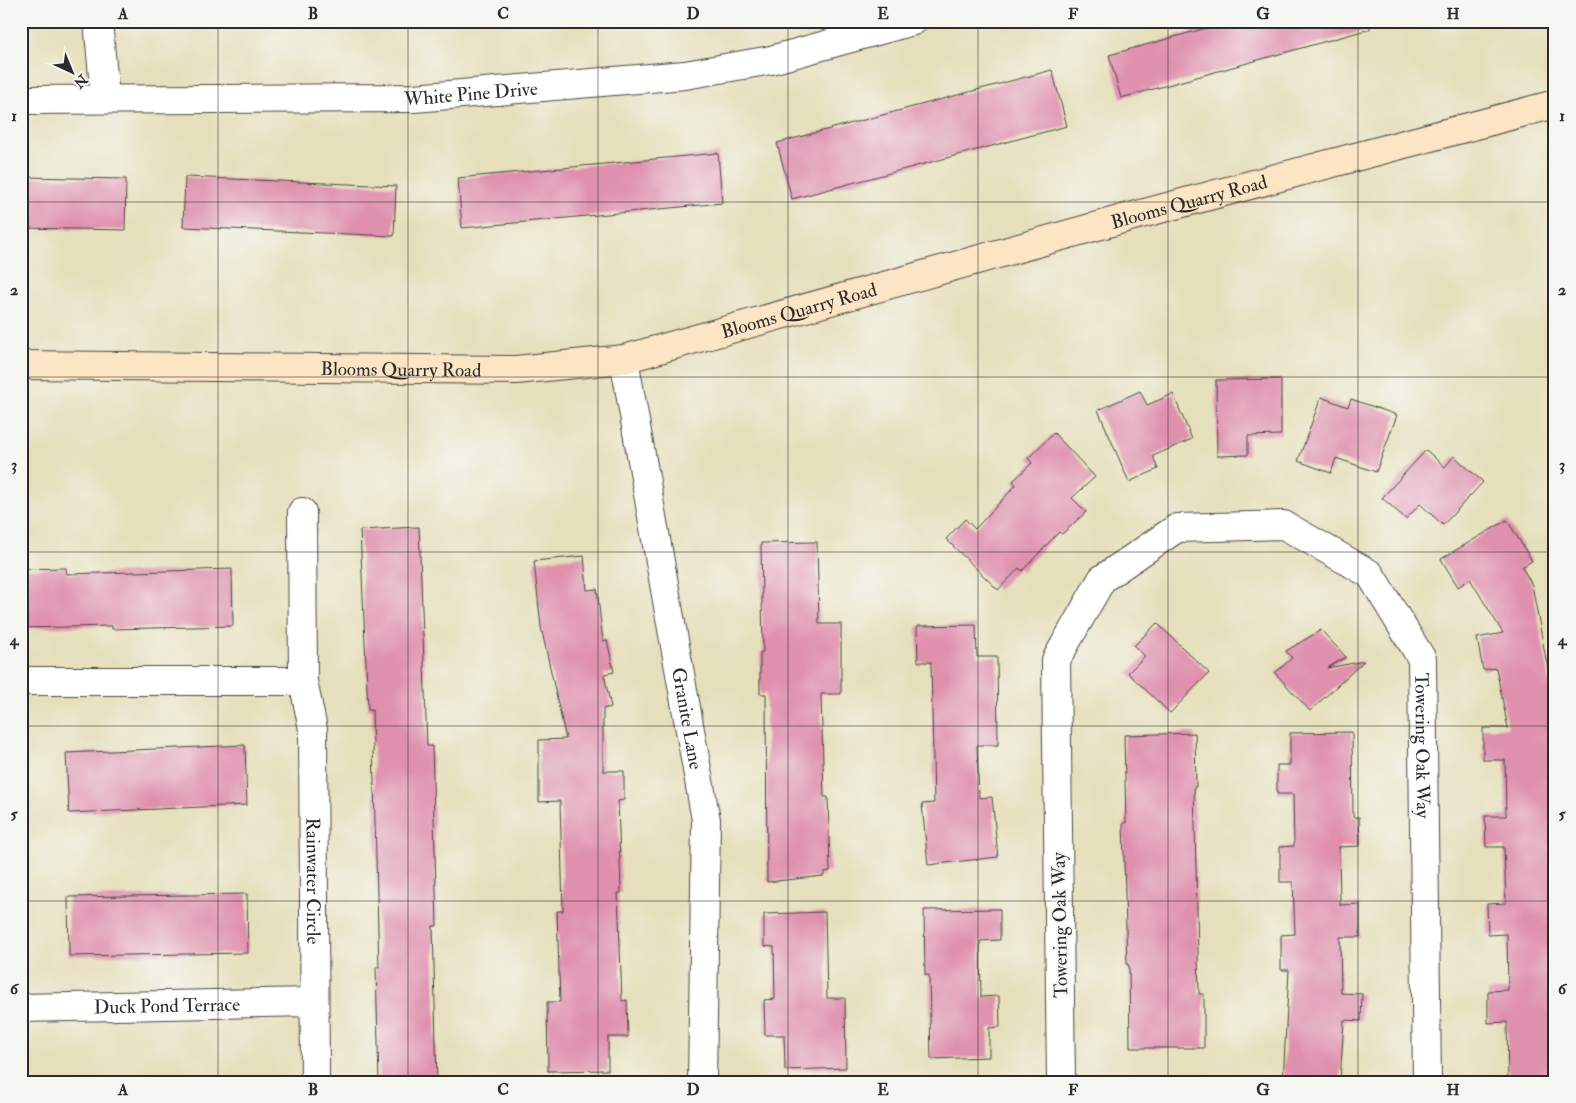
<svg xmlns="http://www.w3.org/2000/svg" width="1576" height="1103" font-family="'IM FELL Double Pica',serif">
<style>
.building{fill:#df90ad}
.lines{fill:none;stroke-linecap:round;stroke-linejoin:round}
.street-casing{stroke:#474641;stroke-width:30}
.secondary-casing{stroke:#474641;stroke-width:30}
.street{stroke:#fff;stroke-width:28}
.secondary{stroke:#fce5c4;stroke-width:28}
.grid{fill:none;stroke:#2b2b2b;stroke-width:1;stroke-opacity:0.55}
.labels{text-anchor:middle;stroke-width:4.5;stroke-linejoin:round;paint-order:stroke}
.street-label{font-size:19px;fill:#2b2b2b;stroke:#f6f6f2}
.neatline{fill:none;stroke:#2b2b2b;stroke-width:2}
.grid-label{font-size:16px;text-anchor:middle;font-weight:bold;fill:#2b2b2b}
</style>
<rect width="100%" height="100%" fill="#f6f6f2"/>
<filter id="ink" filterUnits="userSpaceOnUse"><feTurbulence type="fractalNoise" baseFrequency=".02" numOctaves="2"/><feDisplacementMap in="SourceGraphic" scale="10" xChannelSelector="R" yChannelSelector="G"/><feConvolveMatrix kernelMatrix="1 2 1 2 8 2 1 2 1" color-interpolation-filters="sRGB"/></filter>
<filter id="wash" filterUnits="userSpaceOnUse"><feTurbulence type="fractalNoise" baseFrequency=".0096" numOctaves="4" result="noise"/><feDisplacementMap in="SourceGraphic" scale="20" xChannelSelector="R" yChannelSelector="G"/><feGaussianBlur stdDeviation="1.12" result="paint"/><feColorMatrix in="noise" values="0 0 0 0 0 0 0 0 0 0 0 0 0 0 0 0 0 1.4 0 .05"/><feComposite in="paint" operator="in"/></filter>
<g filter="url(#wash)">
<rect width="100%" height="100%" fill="#e6dfbb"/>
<g id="blocks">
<g class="building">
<polygon points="1232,21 1369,21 1370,29 1121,98 1109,55"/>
<polygon points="1052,70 1067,126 792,199 777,143"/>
<polygon points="718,153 722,203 462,228 458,178"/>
<polygon points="21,177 126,179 125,230 21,228"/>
<polygon points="185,177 396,186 394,236 183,227"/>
<polygon points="1281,379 1281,435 1248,436 1248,455 1217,456 1216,380"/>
<polygon points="1140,391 1147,405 1173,394 1192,439 1153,456 1158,469 1129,482 1098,410"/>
<polygon points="1321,397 1348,407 1351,399 1397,415 1376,472 1336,458 1331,473 1298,461"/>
<polygon points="1054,433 1095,477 1072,498 1086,512 1062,534 1059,532 1022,571 1019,568 998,590 946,539 965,519 975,529 1016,485 1013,481 1032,463 1028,458"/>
<polygon points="1426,450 1445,467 1454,456 1483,482 1443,525 1420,504 1406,519 1382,498"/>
<polygon points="1507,520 1532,561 1522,567 1532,585 1554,702 1550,703 1551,754 1555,753 1555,791 1551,791 1553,842 1555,842 1555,879 1552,879 1555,929 1555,965 1552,965 1555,1082 1508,1082 1507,1022 1488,1023 1488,991 1508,990 1507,934 1488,935 1487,904 1506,903 1504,847 1486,847 1485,816 1506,816 1505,760 1483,760 1483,728 1508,728 1496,668 1483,670 1477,638 1503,633 1470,579 1458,587 1441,559"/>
<polygon points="419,527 427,746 432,746 437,926 433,926 437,1082 379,1082 376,967 379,967 372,710 368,710 360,530"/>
<polygon points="817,542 819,624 841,624 841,694 821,694 824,797 828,797 830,871 824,872 824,876 767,882 766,694 760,694 760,652 763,652 761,543"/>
<polygon points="584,556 587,590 597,589 603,641 607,640 614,672 604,674 611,707 603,709 603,771 624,771 624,800 618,801 621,893 618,893 622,1001 627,1000 628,1037 608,1037 608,1070 548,1071 547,1002 560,1002 557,911 563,911 560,801 539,802 539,740 566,739 541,627 534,561"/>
<polygon points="66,568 67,574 232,569 233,626 112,629 112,626 21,628 21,569"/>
<polygon points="1157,623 1209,673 1170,713 1128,673 1145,656 1134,646"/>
<polygon points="976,625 977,657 997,657 998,745 977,745 979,798 992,797 998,857 928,865 922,804 934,803 931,662 918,662 917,626"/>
<polygon points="1321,630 1346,657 1327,668 1364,661 1310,711 1275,673 1292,658 1286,651"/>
<polygon points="1352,732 1353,817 1359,817 1360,846 1339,847 1340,905 1360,904 1360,937 1340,937 1341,993 1362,994 1361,1021 1344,1020 1340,1082 1283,1082 1289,970 1281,970 1281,935 1295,934 1293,882 1280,882 1280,847 1294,846 1293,794 1277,794 1277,765 1290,765 1290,733"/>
<polygon points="1195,733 1196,787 1194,787 1199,994 1204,994 1204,1048 1130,1048 1129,965 1127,965 1123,823 1126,823 1124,735"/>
<polygon points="245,745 247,805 69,813 66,753"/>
<polygon points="247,894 248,953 69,956 68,897"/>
<polygon points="1000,909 1000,940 980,941 981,997 999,996 1000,1027 989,1028 989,1057 931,1059 929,975 925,975 924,910"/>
<polygon points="825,912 827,998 845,998 846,1068 785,1070 784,1035 765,1035 764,1000 775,999 774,947 764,946 764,914"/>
</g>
</g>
</g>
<g filter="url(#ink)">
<use href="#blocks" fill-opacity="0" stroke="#474641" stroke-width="1"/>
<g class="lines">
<defs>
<g id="street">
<polyline points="98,21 105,98"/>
<path id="s1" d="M 21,100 L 414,98 L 685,75 L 771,60 L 913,21"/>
<path id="s2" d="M 624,359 L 706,820 L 702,1082"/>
<path id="s3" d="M 302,512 L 303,681 L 313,729 L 315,1082"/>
<polyline points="21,681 303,681"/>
<path id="s4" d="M 21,1008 L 314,1002"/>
<path id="s5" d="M 1061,1082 L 1056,660 L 1102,579 L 1177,528 L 1284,525 L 1370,574 L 1422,659 L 1427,1082"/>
</g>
<g id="secondary">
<path id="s6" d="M 21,365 L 516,370 L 624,359 L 1126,218 L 1555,104"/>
</g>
</defs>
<use href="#street" class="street-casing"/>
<use href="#secondary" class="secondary-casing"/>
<use href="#street" class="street"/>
<use href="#secondary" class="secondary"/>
</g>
</g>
<path class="grid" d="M 218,21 L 218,1082M 408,21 L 408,1082M 598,21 L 598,1082M 788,21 L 788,1082M 978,21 L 978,1082M 1168,21 L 1168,1082M 1358,21 L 1358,1082M 21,202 L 1555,202M 21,377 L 1555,377M 21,552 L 1555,552M 21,726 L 1555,726M 21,901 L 1555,901"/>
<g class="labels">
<g class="street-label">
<text dy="7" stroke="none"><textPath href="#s1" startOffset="450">White Pine Drive</textPath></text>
<text dy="7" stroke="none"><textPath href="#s6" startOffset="1190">Blooms Quarry Road</textPath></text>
<text dy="7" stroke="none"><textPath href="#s6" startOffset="785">Blooms Quarry Road</textPath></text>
<text dy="7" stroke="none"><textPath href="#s6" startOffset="380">Blooms Quarry Road</textPath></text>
<text dy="7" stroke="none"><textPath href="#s2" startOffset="365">Granite Lane</textPath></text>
<text dy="7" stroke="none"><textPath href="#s5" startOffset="998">Towering Oak Way</textPath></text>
<text dy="7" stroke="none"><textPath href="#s3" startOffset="370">Rainwater Circle</textPath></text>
<text transform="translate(1059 925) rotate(-91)" y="7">Towering Oak Way</text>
<text dy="7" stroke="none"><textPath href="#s4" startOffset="146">Duck Pond Terrace</textPath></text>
</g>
</g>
<rect width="1576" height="1103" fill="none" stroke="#f6f6f2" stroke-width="55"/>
<g transform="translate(72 72) rotate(136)" stroke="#f6f6f2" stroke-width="4" paint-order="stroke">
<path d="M0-4L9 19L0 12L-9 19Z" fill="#2b2b2b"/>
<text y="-8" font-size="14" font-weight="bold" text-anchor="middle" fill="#2b2b2b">N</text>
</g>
<rect x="28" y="28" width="1520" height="1048" class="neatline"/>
<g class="grid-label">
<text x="123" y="19">A</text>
<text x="313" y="19">B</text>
<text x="503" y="19">C</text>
<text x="693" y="19">D</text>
<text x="883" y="19">E</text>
<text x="1073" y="19">F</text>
<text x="1263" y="19">G</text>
<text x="1453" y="19">H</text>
<text x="14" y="121">1</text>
<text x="1562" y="121">1</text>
<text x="14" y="295">2</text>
<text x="1562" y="295">2</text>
<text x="14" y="470">3</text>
<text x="1562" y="470">3</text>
<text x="14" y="645">4</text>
<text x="1562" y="645">4</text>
<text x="14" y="819">5</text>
<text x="1562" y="819">5</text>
<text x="14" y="994">6</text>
<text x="1562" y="994">6</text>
<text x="123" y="1095">A</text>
<text x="313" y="1095">B</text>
<text x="503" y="1095">C</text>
<text x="693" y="1095">D</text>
<text x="883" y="1095">E</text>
<text x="1073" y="1095">F</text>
<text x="1263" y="1095">G</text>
<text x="1453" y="1095">H</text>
</g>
</svg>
